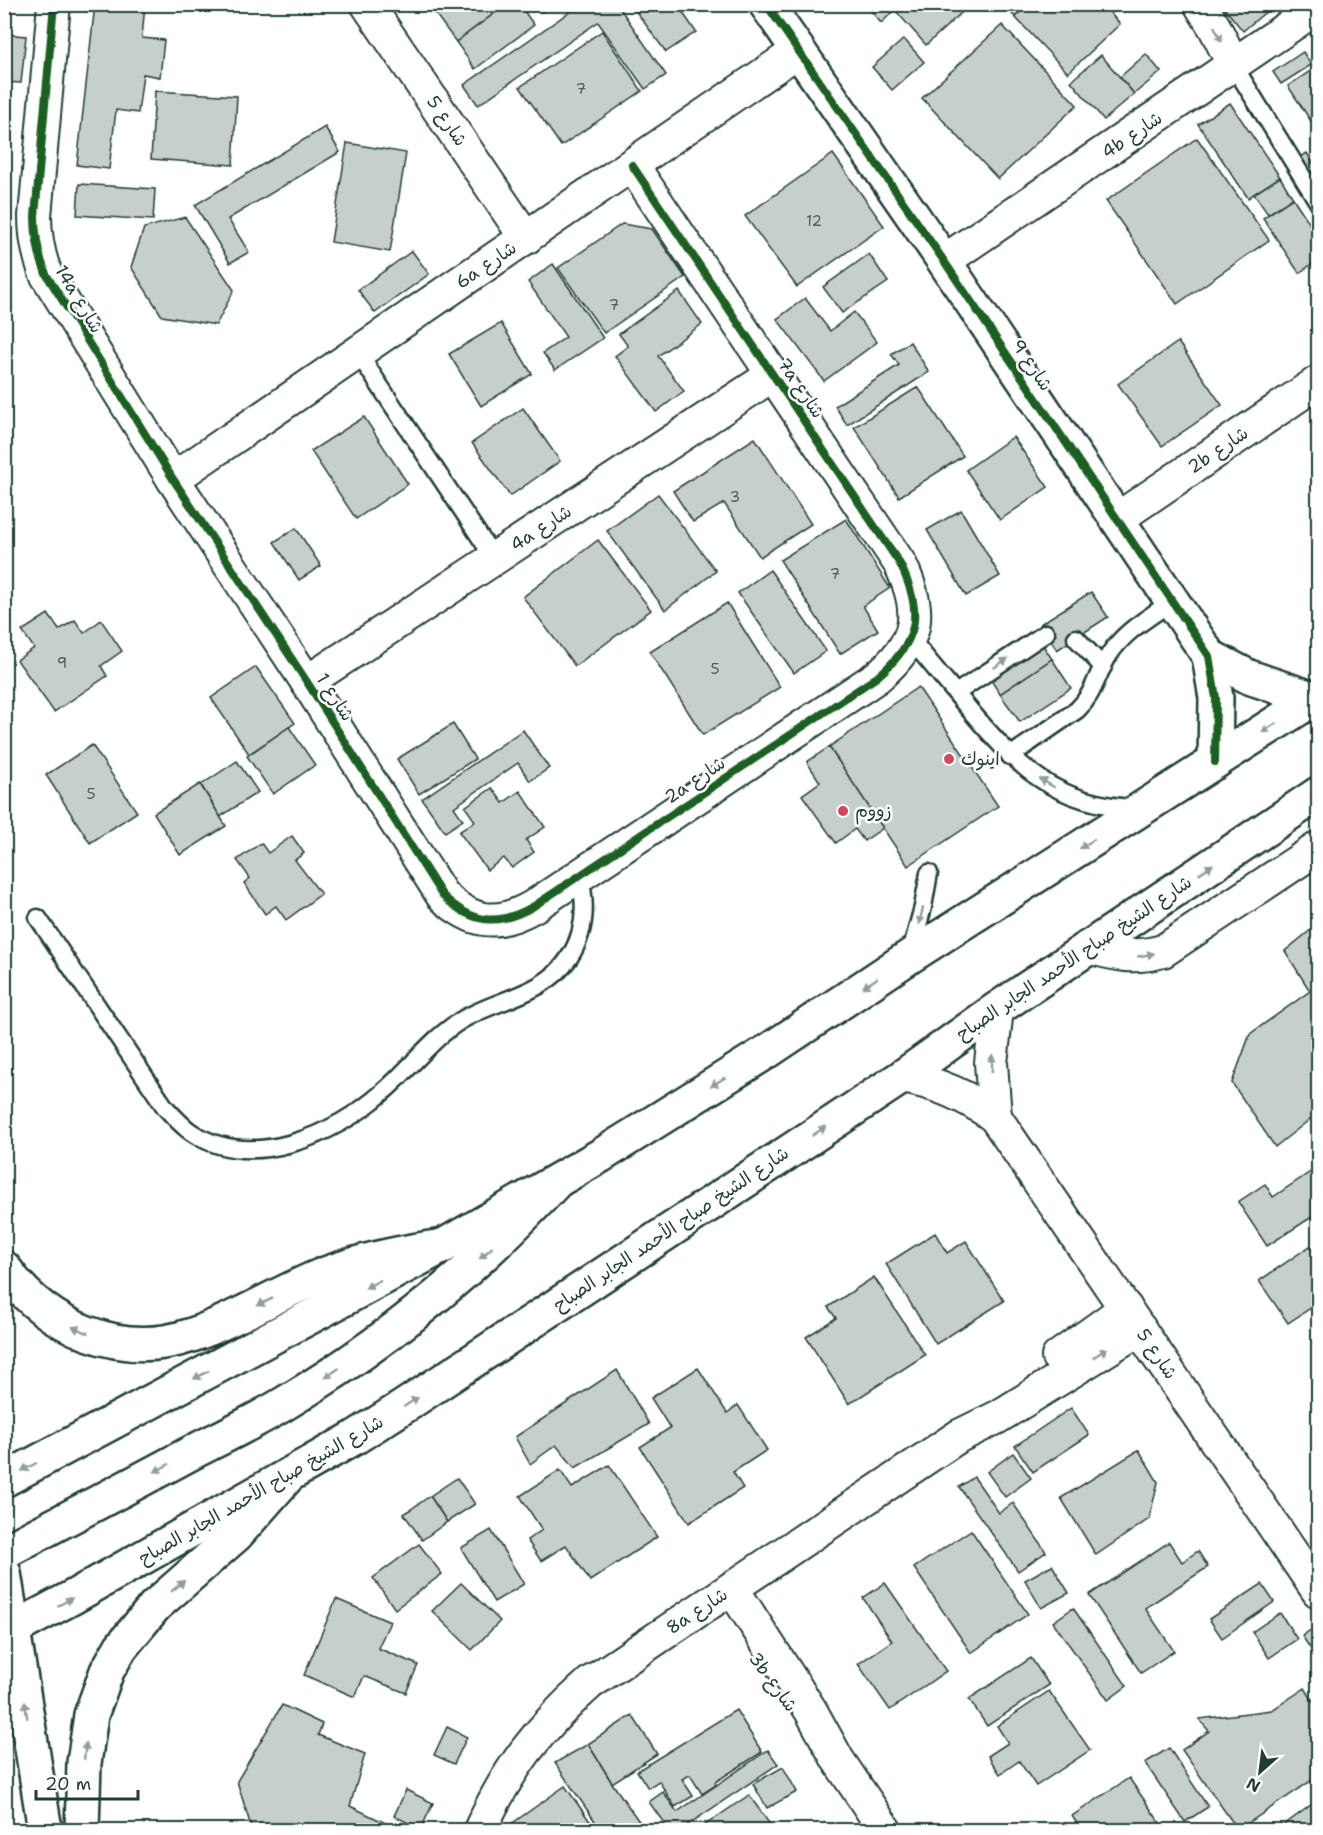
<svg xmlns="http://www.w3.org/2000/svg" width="1323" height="1835" font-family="'Shantell Sans','Playpen Sans Arabic',sans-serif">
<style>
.building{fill:#c7cfcc;stroke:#1f3d34;stroke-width:1.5}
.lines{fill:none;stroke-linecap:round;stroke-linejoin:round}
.service-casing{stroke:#1f3d34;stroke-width:21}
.minor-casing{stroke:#1f3d34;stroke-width:36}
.tertiary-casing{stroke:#1f3d34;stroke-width:38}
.secondary-casing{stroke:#1f3d34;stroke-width:38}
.primary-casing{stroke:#1f3d34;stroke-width:38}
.service{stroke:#fff;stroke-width:16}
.minor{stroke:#fff;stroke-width:32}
.tertiary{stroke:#fff;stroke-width:33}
.secondary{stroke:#fff;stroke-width:33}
.primary{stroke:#fff;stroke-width:33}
.cycleway-casing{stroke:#fff;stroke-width:11}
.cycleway{stroke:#1b5e20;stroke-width:8}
.oneway{fill:#8f9e9a}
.poi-dot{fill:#d1495b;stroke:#fff;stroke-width:2}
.labels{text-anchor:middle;stroke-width:5;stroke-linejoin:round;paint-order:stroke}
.number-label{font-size:15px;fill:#49625a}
.street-label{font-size:18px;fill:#1f3d34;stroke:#fff}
.poi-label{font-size:18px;fill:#1f3d34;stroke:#fff;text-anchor:start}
</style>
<rect width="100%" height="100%" fill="#fff"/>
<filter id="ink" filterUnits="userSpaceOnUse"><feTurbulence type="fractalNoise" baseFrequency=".0167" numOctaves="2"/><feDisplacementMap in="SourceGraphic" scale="12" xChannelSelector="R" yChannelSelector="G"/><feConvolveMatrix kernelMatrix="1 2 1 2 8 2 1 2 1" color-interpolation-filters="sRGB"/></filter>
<g filter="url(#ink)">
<g class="building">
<polygon points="95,4 145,4 142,38 164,40 160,77 143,74 138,113 116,110 109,169 77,165"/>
<polygon points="428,4 507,4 456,42"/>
<polygon points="507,4 519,4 534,25 475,69 456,42"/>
<polygon points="537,4 554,4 542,12"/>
<polygon points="581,4 617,4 666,75 645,89 598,22 478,105 464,85"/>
<polygon points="635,4 677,4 696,32 666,52 632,6"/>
<polygon points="865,4 971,4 926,45 895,10 881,23"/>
<polygon points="1003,4 1029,4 1015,17"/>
<polygon points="1029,4 1102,4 1120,24 1068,73 1015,17"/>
<polygon points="1221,4 1275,4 1243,31"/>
<polygon points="1002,25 1077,105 998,179 922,98"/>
<polygon points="602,31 642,91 561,146 520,87"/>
<polygon points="4,34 26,36 21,83 4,82"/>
<polygon points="904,39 924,62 892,90 872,67"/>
<polygon points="1303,52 1311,65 1281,84 1273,72"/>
<polygon points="1146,54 1161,72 1134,94 1120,77"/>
<polygon points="1101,55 1134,94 1104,120 1071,81"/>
<polygon points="1318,66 1318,132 1288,86"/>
<polygon points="155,91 237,96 233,165 151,159"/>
<polygon points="1230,103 1280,177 1248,198 1198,124"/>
<polygon points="325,127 340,152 228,219 249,252 230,263 195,205"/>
<polygon points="1197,138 1269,240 1177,304 1106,201"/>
<polygon points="347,143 406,153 390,252 331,242"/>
<polygon points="1307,153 1318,171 1318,193 1296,160"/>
<polygon points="833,154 884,226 797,287 745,216"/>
<polygon points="1280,177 1293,198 1268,214 1254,194"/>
<polygon points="79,184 155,189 153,220 77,215"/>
<polygon points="1293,198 1318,236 1318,260 1299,273 1263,218"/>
<polygon points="185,217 234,290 216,325 162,316 131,267 144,228"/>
<polygon points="622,224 652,229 685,277 604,333 558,268"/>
<polygon points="412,251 429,274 375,313 358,290"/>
<polygon points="869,254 888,282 842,313 823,287"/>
<polygon points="553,264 603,338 555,370 543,353 566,337 528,282"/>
<polygon points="679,291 702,324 658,356 684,391 656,412 615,356 628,346 619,334"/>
<polygon points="805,298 830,331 854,312 877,342 824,381 777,319"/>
<polygon points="501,323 532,374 481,406 449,354"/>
<polygon points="910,342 929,372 847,425 835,406 899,365 891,354"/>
<polygon points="1178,342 1222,405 1162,446 1118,384"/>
<polygon points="918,387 963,456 899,497 854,427"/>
<polygon points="523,408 560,461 510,496 472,443"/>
<polygon points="364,417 408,484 356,519 311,451"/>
<polygon points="1013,437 1048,487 1000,520 966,470"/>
<polygon points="755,438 811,524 760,557 724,503 693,522 673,491"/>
<polygon points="658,494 716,571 665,610 607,531"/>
<polygon points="961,510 1000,576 966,596 927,530"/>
<polygon points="846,519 890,588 863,606 878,630 840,654 780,560"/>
<polygon points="296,528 321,566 299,580 274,542"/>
<polygon points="598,540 651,610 575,666 523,597"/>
<polygon points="770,570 826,651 794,673 738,593"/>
<polygon points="1091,592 1108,617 1057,650 1040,624"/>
<polygon points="727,603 780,687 703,735 650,652"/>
<polygon points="48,614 59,630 75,620 84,633 101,620 122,651 101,666 107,676 54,712 17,660 34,648 22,631"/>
<polygon points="1033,630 1052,659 1000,694 981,665"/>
<polygon points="1052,659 1071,688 1020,722 1000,694"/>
<polygon points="256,667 295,723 249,754 211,698"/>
<polygon points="918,687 998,806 908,866 829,747"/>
<polygon points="453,724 475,759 419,794 397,759"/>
<polygon points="289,727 315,765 273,794 247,756"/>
<polygon points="523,730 549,768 530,781 518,763 454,807 463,820 445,832 422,799"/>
<polygon points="92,745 137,812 90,843 46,775"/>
<polygon points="829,747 883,828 864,841 855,829 836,843 802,795 820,782 807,762"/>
<polygon points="237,761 258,792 220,817 201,785"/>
<polygon points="200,784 226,826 180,855 154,813"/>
<polygon points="492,788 503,803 520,791 545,827 526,840 534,852 512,868 504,858 487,870 459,832 475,821 465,807"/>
<polygon points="292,836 304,853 295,860 321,894 286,920 276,906 265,914 244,883 250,878 237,860 261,843 268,853"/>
<polygon points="1318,924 1318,1113 1275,1147 1232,1083 1250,1034 1310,991 1285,951"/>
<polygon points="1318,1167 1318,1213 1267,1246 1238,1202 1265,1184 1273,1197"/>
<polygon points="935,1233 947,1253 966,1241 1004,1301 936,1344 886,1264"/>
<polygon points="1310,1246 1318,1258 1318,1303 1288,1323 1259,1281"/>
<polygon points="874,1277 925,1355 849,1404 806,1337 836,1318 828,1307"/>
<polygon points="698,1368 727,1413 738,1405 767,1450 733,1472 743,1488 689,1523 640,1447 670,1428 651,1398"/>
<polygon points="617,1370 649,1424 575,1468 556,1445 530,1464 515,1437"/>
<polygon points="1071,1408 1089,1435 1033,1472 1015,1446"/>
<polygon points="1139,1450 1158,1482 1149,1519 1096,1555 1061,1498"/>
<polygon points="1013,1453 1031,1478 1005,1497 987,1472"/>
<polygon points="609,1465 657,1537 590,1581 566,1545 541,1561 527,1540 542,1530 520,1496 560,1470 572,1488"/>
<polygon points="974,1477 999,1513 1013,1503 1046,1552 1018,1571 959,1487"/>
<polygon points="457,1478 475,1504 447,1522 430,1496"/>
<polygon points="430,1496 447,1522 422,1540 404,1514"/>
<polygon points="491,1530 524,1584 494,1602 461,1548"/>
<polygon points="971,1530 1028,1614 971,1653 914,1568"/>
<polygon points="1169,1542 1182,1562 1198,1551 1208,1567 1145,1608 1174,1651 1141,1673 1089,1595"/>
<polygon points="419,1544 442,1574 395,1609 373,1578"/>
<polygon points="1052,1565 1069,1593 1041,1608 1025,1580"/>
<polygon points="461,1583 500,1621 472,1650 432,1611"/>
<polygon points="885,1583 946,1671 890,1710 858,1664 892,1641 863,1598"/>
<polygon points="1262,1584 1274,1602 1222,1638 1209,1619"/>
<polygon points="336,1599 390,1622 378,1648 418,1665 406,1693 364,1676 355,1697 304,1675"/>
<polygon points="1073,1608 1127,1686 1108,1700 1053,1622"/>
<polygon points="1280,1613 1297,1639 1269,1658 1252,1632"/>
<polygon points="1315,1627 1318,1631 1318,1660 1302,1636"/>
<polygon points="1031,1658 1049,1685 987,1726 969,1699"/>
<polygon points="1305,1688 1318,1709 1318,1776 1238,1830 1182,1750 1209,1731 1199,1719 1272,1710"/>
<polygon points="1049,1691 1090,1750 1036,1786 1019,1761 1000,1774 988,1756 1008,1743 997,1726"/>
<polygon points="282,1705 322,1724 318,1735 365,1754 350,1806 392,1826 390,1830 252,1830 237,1781"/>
<polygon points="736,1710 762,1752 715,1782 716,1785 702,1794 690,1775 682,1779 693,1796 675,1807 659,1781 648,1788 637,1771"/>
<polygon points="632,1715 657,1754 612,1783 588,1744"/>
<polygon points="447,1727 467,1737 454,1764 434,1755"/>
<polygon points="588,1744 612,1783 645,1830 601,1830 555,1763"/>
<polygon points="1169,1748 1208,1807 1185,1822 1145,1763"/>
<polygon points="768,1750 778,1764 680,1830 669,1830 649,1802 663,1792 677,1812"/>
<polygon points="783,1767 797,1792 767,1808 753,1784"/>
<polygon points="1129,1778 1165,1830 1081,1830 1072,1816"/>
<polygon points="565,1786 596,1830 505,1830 504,1829"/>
<polygon points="406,1790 433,1803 421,1829 394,1816"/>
<polygon points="749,1795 771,1826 765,1830 698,1830"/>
<polygon points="1318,1800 1318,1830 1277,1830"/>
</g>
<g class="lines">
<defs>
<g id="service">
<polyline points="1234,66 1318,202"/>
<polyline points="358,353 494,558"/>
<path d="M 910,638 C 929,662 949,685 969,709 C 1018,767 1055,805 1136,808"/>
<polyline points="1076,638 1103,667"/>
<polyline points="956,693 1046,633"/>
<path d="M 1010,756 L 1077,710 C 1095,693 1096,675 1109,655 C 1124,631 1150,617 1172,601"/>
<path d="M 38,918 L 165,1107 C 173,1116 181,1125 191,1132 C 252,1172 335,1135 383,1092 C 410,1069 430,1040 460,1021 C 496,999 545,995 569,958 C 586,932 587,904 579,875"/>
<polyline points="911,951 923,907 929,873"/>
</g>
<g id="minor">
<path d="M 54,4 L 35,216 C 35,237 38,254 46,274 L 173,479 L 307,682 L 442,895 C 472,924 498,927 534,906 L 877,677 C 919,642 924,613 900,564 L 632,165"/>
<polyline points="367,4 526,238"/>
<polyline points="1200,4 1215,28 1234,66"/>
<polyline points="944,261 1318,7"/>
<polyline points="173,479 798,51"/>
<polyline points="1117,519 1318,382"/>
<polyline points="307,682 774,374"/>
<path d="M 1088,947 C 1117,955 1134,959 1163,951 L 1318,848"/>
<path d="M 902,1077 C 937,1083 966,1095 995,1117 L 1318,1591"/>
<polyline points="995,1117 991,1063 997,1009"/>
<polyline points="1058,1357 1126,1308"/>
<polyline points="732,1588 811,1711 838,1760 885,1830"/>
<path d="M 480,1830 C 508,1768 539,1728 590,1683 L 959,1436 L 998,1417 L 1140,1329"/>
</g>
<g id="tertiary">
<polyline points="766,4 944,261 1209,656 1216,698 1215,762"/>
<polyline points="1209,656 1249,677 1314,699"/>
</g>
<g id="secondary">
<polyline points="4,1480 443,1246 600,1156 768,1051 909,957 1318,696"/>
<polyline points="4,1634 73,1597 354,1438 403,1407 902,1077 997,1009 1318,794"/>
</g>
<g id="primary">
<path d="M 4,1268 C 46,1327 121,1360 192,1335 C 236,1320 276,1294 320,1276 C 360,1260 401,1252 443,1246"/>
<path d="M 4,1552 C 66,1519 128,1487 189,1454 C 220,1438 252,1423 282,1405 C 383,1345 477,1268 556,1182"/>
<polyline points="4,1573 45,1830"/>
<polyline points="82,1830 84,1763 91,1715 107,1671 121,1647 155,1606 236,1535 289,1475"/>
</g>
</defs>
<use href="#service" class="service-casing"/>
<use href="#minor" class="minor-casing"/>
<use href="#tertiary" class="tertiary-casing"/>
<use href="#secondary" class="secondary-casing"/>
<use href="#primary" class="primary-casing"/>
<use href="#service" class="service"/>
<use href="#minor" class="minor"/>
<use href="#tertiary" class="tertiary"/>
<use href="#secondary" class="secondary"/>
<use href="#primary" class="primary"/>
<defs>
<g id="cycleway">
<path d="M 54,4 L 35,216 C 35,237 38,254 46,274 L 173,479 L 307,682 L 442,895 C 472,924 498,927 534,906 L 877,677 C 919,642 924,613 900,564 L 632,165"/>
<polyline points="766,4 944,261 1209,656 1216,698 1215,762"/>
</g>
</defs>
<use href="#cycleway" class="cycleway-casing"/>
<use href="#cycleway" class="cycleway"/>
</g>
<defs><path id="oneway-solid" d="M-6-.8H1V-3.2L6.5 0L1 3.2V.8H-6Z" transform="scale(1.5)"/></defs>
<g class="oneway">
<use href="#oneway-solid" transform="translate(1218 34) rotate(63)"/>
<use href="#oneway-solid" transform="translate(1001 663) rotate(-34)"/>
<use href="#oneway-solid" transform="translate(1269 728) rotate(147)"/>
<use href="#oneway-solid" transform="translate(1047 783) rotate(-150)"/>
<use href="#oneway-solid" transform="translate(1087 844) rotate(148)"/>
<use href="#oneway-solid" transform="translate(1206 869) rotate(-34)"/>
<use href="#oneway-solid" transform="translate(921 916) rotate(103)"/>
<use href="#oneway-solid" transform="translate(1146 955) rotate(-10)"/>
<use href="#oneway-solid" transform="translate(870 983) rotate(146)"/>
<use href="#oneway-solid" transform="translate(992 1063) rotate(-89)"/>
<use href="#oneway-solid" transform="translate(718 1082) rotate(148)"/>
<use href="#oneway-solid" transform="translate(819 1131) rotate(-34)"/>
<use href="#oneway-solid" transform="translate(486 1253) rotate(138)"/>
<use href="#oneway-solid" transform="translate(373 1284) rotate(152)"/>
<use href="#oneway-solid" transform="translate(265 1302) rotate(154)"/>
<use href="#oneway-solid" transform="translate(80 1330) rotate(-158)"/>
<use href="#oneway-solid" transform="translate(1100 1353) rotate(-32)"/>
<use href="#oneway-solid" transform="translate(332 1373) rotate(146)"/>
<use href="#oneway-solid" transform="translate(201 1375) rotate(152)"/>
<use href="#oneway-solid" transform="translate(411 1402) rotate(-33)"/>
<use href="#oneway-solid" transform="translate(29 1467) rotate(152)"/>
<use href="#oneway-solid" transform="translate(162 1468) rotate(152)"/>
<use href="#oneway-solid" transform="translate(178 1586) rotate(-40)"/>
<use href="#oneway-solid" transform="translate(65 1602) rotate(-28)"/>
<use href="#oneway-solid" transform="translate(26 1710) rotate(-99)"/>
<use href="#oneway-solid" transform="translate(85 1751) rotate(-84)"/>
</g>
</g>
<g class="poi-dot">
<circle cx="949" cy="759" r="6"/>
<circle cx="843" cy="811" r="6"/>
</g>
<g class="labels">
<g class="number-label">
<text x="581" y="94">7</text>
<text x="814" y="226">12</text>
<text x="614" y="310">7</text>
<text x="735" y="502">3</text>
<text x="835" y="579">7</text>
<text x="62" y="668">9</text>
<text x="715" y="674">5</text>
<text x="91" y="799">5</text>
</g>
<g class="street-label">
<text transform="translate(447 121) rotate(56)" y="6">شارع 5</text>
<text transform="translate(1132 135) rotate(-34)" y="6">4b شارع</text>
<text transform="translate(486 265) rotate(-34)" y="6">6a شارع</text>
<text transform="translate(79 299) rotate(59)" y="6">14a شارع</text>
<text transform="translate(1032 365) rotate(56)" y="6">شارع 9</text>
<text transform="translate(801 388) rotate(56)" y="6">7a شارع</text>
<text transform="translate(1218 450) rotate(-34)" y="6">2b شارع</text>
<text transform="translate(541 528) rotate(-33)" y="6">4a شارع</text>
<text transform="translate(335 697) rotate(57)" y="6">شارع 1</text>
<text transform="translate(695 780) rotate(-34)" y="6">2a شارع</text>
<text transform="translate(1074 958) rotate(-34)" y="6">شارع الشيخ صباح الأحمد الجابر الصباح</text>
<text transform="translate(671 1229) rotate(-34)" y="6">شارع الشيخ صباح الأحمد الجابر الصباح</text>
<text transform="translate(1157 1354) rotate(56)" y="6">شارع 5</text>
<text transform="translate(261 1490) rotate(-30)" y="6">شارع الشيخ صباح الأحمد الجابر الصباح</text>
<text transform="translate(697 1611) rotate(-33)" y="6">8a شارع</text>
<text transform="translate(773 1682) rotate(54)" y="6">3b شارع</text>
</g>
<g class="poi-label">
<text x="961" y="765">اينوك</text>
<text x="855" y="817">زووم</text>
</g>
</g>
<rect width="1323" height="1835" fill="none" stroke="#fff" stroke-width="24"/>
<rect x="12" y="12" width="1299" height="1811" fill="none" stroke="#1f3d34" stroke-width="2" filter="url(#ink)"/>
<g transform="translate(1260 1772) rotate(208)" stroke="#ffffff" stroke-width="4.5" paint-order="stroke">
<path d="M0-4.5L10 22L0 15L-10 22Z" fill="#1f3d34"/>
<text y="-9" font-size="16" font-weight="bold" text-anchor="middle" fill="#1f3d34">N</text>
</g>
<path d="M36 1790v9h102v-9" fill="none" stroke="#1f3d34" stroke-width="3"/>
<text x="45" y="1790" font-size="18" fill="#1f3d34" stroke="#ffffff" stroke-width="4.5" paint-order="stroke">20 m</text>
</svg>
